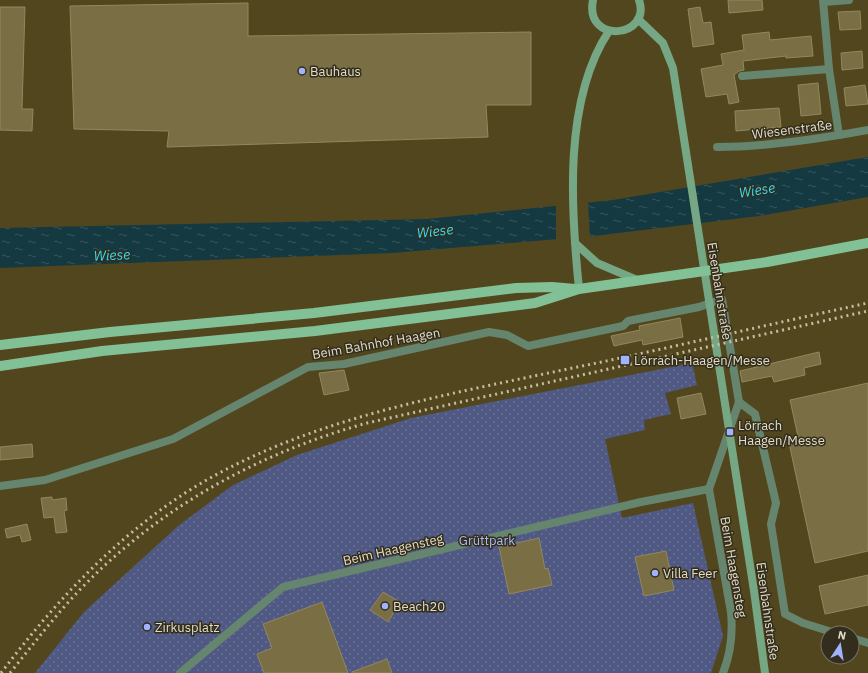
<svg xmlns="http://www.w3.org/2000/svg" width="868" height="673" font-family="'IBM Plex Sans',sans-serif">
<style>
.park{fill:url(#park-dots)}
.water{fill:url(#water-ripples)}
.pier{fill:#52461e}
.building{fill:#7a6e45;stroke:#93875d}
.lines{fill:none;stroke-linecap:round;stroke-linejoin:round}
.street{stroke:#66856f;stroke-width:8}
.secondary{stroke:#76a784;stroke-width:8}
.primary{stroke:#81c195;stroke-width:10}
.rail{stroke:#c6bea4;stroke-width:3;stroke-dasharray:2 4;stroke-linecap:butt}
.poi-dot{fill:#a1b3fd;stroke:#322d1c;stroke-width:1.5}
.labels{text-anchor:middle;stroke-width:3;stroke-linejoin:round;paint-order:stroke}
.poi-label{font-size:13px;fill:#e2dbc5;stroke:#322d1c;text-anchor:start}
.street-label{font-size:13px;fill:#e2dbc5;stroke:#322d1c}
.park-label{font-size:13px;fill:#adbbf4;stroke:#322d1c}
.water-label{font-size:14px;font-style:italic;fill:#30ddfc;stroke:#322d1c}
</style>
<defs>
<pattern id="park-dots" width="8" height="8" patternUnits="userSpaceOnUse"><rect width="8" height="8" fill="#4f5983"/><path d="M2 2h.1M6 6h.1" fill="none" stroke="#687093" stroke-width="1.8" stroke-linecap="round"/></pattern>
<pattern id="water-ripples" width="26" height="14" patternUnits="userSpaceOnUse"><rect width="26" height="14" fill="#153941"/><path d="M2 4q2-2 4 0t4 0M15 11q2-2 4 0t4 0" fill="none" stroke="#37555b"/></pattern>
</defs>
<rect width="100%" height="100%" fill="#52461e"/>
<polygon class="park" points="692,363 697,385 665,393 671,414 644,420 645,430 605,439 622,518 693,503 723,636 711,673 35,673 84,612 178,526 233,485 297,455 411,418"/>
<polygon class="water" points="868,157 868,197 759,216 594,236 393,253 0,268 0,228 427,219 613,200"/>
<polygon class="pier" points="588,200 590,239 556,241 556,203"/>
<g class="building">
<polygon points="728,0 762,0 763,10 729,13"/>
<polygon points="248,3 248,36 531,32 531,105 486,105 488,137 167,147 169,131 74,129 70,6"/>
<polygon points="0,7 25,7 22,109 33,109 32,131 0,130"/>
<polygon points="700,7 703,23 711,22 714,44 693,47 688,9"/>
<polygon points="860,11 861,29 840,30 838,12"/>
<polygon points="769,32 770,40 811,36 813,56 786,58 786,56 743,61 744,70 739,71 734,75 739,102 729,104 727,94 706,97 701,69 723,65 721,54 744,50 742,35"/>
<polygon points="862,51 863,68 842,70 841,53"/>
<polygon points="818,83 821,114 801,116 798,85"/>
<polygon points="865,85 868,104 846,106 844,88"/>
<polygon points="779,108 781,127 736,131 735,111"/>
<polygon points="680,318 683,337 643,345 642,340 614,346 611,336 640,330 639,326"/>
<polygon points="819,352 821,364 804,368 805,375 774,382 772,376 742,382 740,371"/>
<polygon points="344,370 349,390 324,395 319,373"/>
<polygon points="868,383 868,551 815,563 789,443 799,441 790,400"/>
<polygon points="701,393 706,414 681,419 677,398"/>
<polygon points="32,444 33,457 0,460 0,447"/>
<polygon points="52,497 52,500 66,498 67,510 64,511 67,532 56,533 54,517 44,518 41,498"/>
<polygon points="27,524 31,540 22,542 20,535 7,538 5,529"/>
<polygon points="539,538 545,569 548,568 552,585 509,594 499,547"/>
<polygon points="666,551 674,590 644,596 635,557"/>
<polygon points="868,575 868,605 825,614 819,586"/>
<polygon points="383,592 400,602 388,622 370,610"/>
<polygon points="322,602 348,673 264,673 257,654 272,648 263,624"/>
<polygon points="387,659 392,673 352,673 352,672"/>
</g>
<g class="lines">
<g class="street">
<polyline points="823,0 829,69 839,135"/>
<polyline points="824,2 849,0"/>
<polyline points="742,76 829,69"/>
<path d="M 717,147 C 767,147 819,139 868,130"/>
<polyline points="739,402 755,414 776,503 771,524 785,614 803,623 835,633"/>
<path d="M 0,486 L 45,480 L 173,439 L 308,367 L 344,364 L 489,332 L 507,335 L 528,346 L 623,326 L 628,321 L 699,307 L 722,299 L 739,402 L 709,489 L 731,612 C 733,633 731,653 723,673"/>
<polyline points="852,638 868,643"/>
<polyline points="180,673 283,587 641,502 709,489"/>
</g>
<g class="secondary">
<path d="M 593,0 C 584,45 652,38 639,0"/>
<polyline points="638,19 663,43 673,68 754,591 765,673"/>
<polyline points="575,243 597,263 637,280"/>
<path d="M 579,289 C 571,210 563,100 609,31"/>
</g>
<g class="primary">
<polyline points="0,345 110,332 314,313 516,288 552,287 575,289"/>
<polyline points="0,366 102,351 315,331 535,303 579,289 767,262 868,243"/>
</g>
<g class="rail">
<path d="M 1,673 C 55,602 116,536 193,488 C 303,421 434,397 558,371 C 662,350 765,325 868,303"/>
<path d="M 10,673 C 31,647 51,621 74,596 C 153,511 255,454 367,423 L 868,311"/>
</g>
</g>
<g class="poi-dot">
<circle cx="302" cy="71" r="4"/>
<rect x="620" y="355" width="10" height="10" rx="2"/>
<rect x="726" y="428" width="8" height="8" rx="2"/>
<circle cx="655" cy="573" r="4"/>
<circle cx="385" cy="606" r="4"/>
<circle cx="147" cy="627" r="4"/>
</g>
<g class="labels">
<g class="poi-label">
<text x="310" y="76">Bauhaus</text>
<text x="634" y="365">Lörrach-Haagen/Messe</text>
<text x="738" y="430">Lörrach<tspan x="738" dy="15">Haagen/Messe</tspan></text>
<text x="663" y="578">Villa Feer</text>
<text x="393" y="611">Beach20</text>
<text x="155" y="632">Zirkusplatz</text>
</g>
<g class="street-label">
<text transform="translate(792 129) rotate(-7)" y="5">Wiesenstraße</text>
<text transform="translate(720 291) rotate(81)" y="5">Eisenbahnstraße</text>
<text transform="translate(376 343) rotate(-10)" y="5">Beim Bahnhof Haagen</text>
<text transform="translate(393 549) rotate(-13)" y="5">Beim Haagensteg</text>
<text transform="translate(734 567) rotate(80)" y="5">Beim Haagensteg</text>
<text transform="translate(768 611) rotate(82)" y="5">Eisenbahnstraße</text>
</g>
<g class="park-label">
<text x="487" y="545">Grüttpark</text>
</g>
<g class="water-label">
<text transform="translate(757 190) rotate(-9)" y="5">Wiese</text>
<text transform="translate(435 231) rotate(-6)" y="5">Wiese</text>
<text transform="translate(112 255) rotate(-2)" y="5">Wiese</text>
</g>
</g>
<g transform="translate(840 645) rotate(12)"><circle r="19" fill="#322d1c" stroke="#787360"/>
<path d="M0-3L7 15L0 10L-7 15Z" fill="#a1b3fd"/>
<text y="-6" font-size="11" font-weight="bold" text-anchor="middle" fill="#e2dbc5">N</text>
</g>
</svg>
